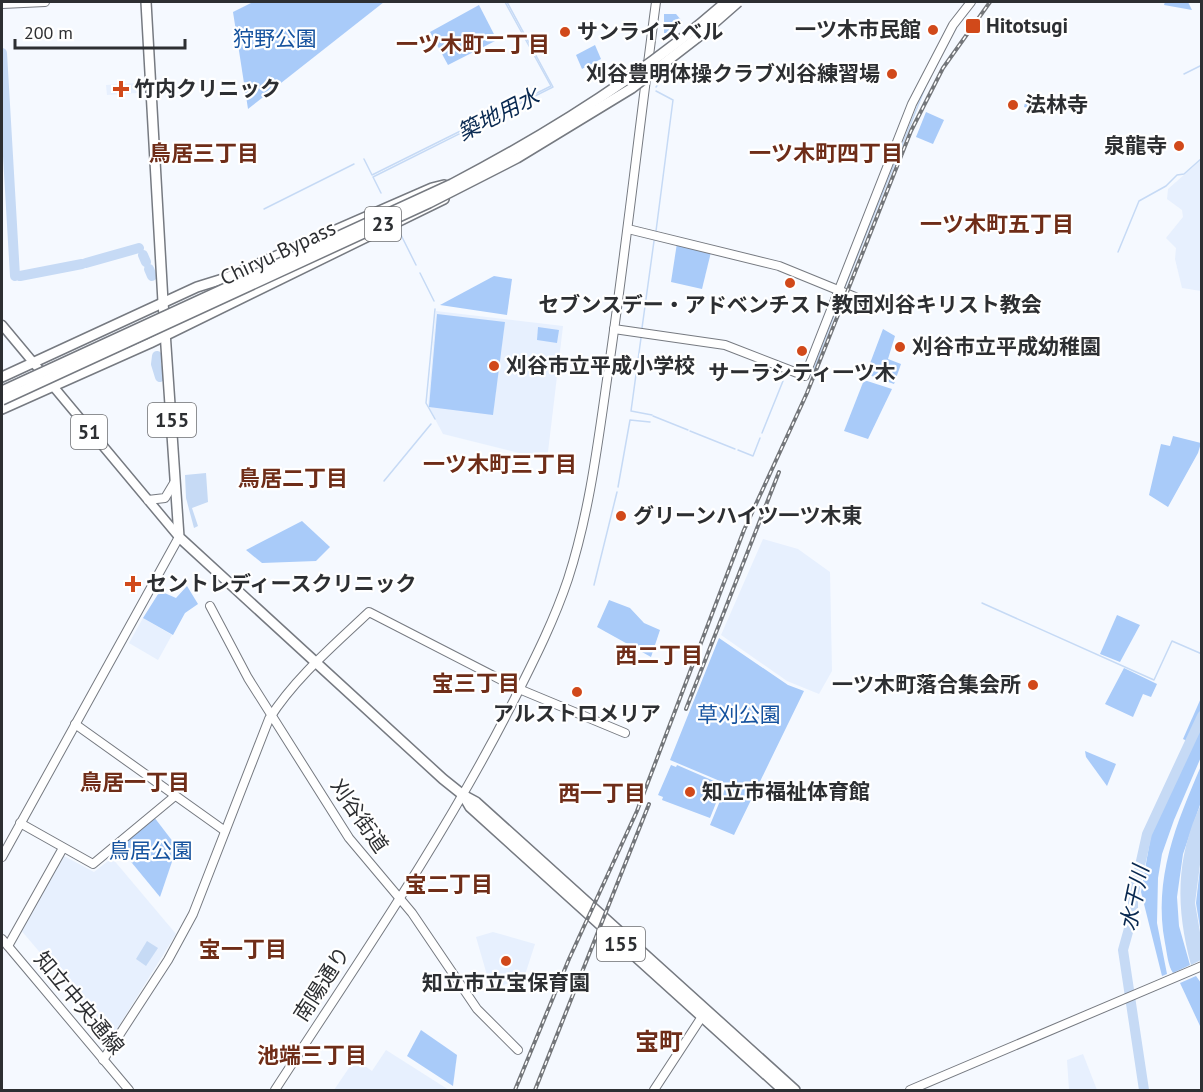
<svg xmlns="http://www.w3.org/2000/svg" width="1203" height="1092" font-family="'PT Sans','Noto Sans JP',sans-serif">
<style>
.built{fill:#e7f0fe}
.green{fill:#a9cbf9}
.water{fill:#c6daf5}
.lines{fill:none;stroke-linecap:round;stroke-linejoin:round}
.stream{stroke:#c6daf5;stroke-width:1.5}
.river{stroke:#c6daf5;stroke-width:10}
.secondary-casing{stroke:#767a81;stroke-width:10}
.primary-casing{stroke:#767a81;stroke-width:11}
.highway-casing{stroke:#767a81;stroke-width:12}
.secondary{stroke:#fff;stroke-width:8}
.primary{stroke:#fff;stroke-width:8}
.highway{stroke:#fff;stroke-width:9}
.rail-casing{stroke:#73767a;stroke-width:4}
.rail{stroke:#fff;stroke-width:1.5;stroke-dasharray:4.5;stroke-linecap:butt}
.highway-bridge-casing{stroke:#767a81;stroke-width:12;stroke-linecap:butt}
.highway-bridge{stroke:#fff;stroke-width:9}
.poi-dot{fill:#d1491a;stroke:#fff;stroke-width:2}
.labels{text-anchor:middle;stroke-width:4.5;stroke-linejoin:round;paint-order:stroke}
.shield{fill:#fff;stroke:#6c6d70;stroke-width:1.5}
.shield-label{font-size:20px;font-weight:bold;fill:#2d2f32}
.poi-label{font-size:21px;font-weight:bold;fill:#2d2f32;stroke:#fff;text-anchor:start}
.park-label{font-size:21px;fill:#15529e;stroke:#fff}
.street-label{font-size:21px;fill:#2d2f32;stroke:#fff}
.neighbourhood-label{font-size:22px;font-weight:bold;fill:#6f2d18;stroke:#fff}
.water-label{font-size:22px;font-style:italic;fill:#092951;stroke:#fff}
.quarter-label{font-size:24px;font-weight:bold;fill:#6f2d18;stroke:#fff}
</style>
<rect width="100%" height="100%" fill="#f5f9ff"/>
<g class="built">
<polygon points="136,83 137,93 107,95 106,85"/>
<polygon points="1201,160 1201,291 1182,288 1175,259 1176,248 1166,238 1183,217 1182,210 1167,199 1168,189"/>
<polygon points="436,311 563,326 547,460 443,434 428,406"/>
<polygon points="763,539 798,549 830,572 832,671 819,694 787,681 721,635"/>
<polygon points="143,618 172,635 158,660 129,643"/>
<polygon points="62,855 94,872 112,858 176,934 112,1037 20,929"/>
<polygon points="493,932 535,944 524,978 491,989 476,937"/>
<polygon points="386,1050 449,1090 334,1090 355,1059 372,1071"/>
<polygon points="1083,1054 1097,1090 1069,1090 1067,1060"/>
</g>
<g class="green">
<polygon points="253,2 384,2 248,109 233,12"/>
<polygon points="1165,2 1188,2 1192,10 1164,5"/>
<polygon points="479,5 497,40 448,65 430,32"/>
<polygon points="664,14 676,14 682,21 668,33 664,33"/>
<polygon points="595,45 601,59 582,69 576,55"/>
<polygon points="1026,98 1045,105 1044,111 1024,107"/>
<polygon points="926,112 944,120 933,144 916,137"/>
<polygon points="677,243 711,252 702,289 671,282"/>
<polygon points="494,276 512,279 507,315 440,305"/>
<polygon points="437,314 505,322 493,415 429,407"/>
<polygon points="538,327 559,330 557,343 537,340"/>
<polygon points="883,329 895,336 888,359 901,364 894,384 866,374"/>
<polygon points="864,380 892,389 868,439 844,431"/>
<polygon points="1173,436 1201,443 1198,453 1168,507 1149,495 1161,444 1170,446"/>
<polygon points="302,521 330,547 316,561 262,563 246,550"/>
<polygon points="187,586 198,604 185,613 173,635 143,618 160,591 176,598"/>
<polygon points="609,600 630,608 644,623 660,630 651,657 597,627"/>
<polygon points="1117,615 1140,625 1120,662 1100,654"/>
<polygon points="719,638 788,685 804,691 734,835 710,825 727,784 670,760"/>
<polygon points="1124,668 1157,684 1151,697 1143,694 1133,717 1105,704"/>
<polygon points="1201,698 1201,709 1187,741 1183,739"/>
<polygon points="1201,723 1201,757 1174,820 1162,854 1158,878 1157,923 1167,974 1162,976 1141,892 1151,835"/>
<polygon points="1085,751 1116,764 1107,786 1086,757"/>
<polygon points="671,765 676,767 677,765 714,781 713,784 722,788 710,818 662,800 663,797 658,795"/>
<path d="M 1201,766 L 1201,802 L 1183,854 L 1177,897 L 1179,926 L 1190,965 L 1173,973 C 1168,966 1167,953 1165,943 C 1153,879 1176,824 1201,766 Z"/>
<polygon points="154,817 177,847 160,897 118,846"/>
<polygon points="1201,860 1201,934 1196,903"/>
<polygon points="1196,976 1201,983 1201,1028 1180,983"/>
<polygon points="421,1030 457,1055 453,1086 407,1056"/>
</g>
<g class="water">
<polygon points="206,473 208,502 192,508 198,526 194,528 186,498 185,475"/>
<path d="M 1201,804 L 1201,857 L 1195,903 L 1201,938 L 1201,960 L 1191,965 C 1176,908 1175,859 1201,804 Z"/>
<polygon points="147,941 158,948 146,966 136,959"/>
</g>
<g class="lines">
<g class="stream">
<polyline points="1184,74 1202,65"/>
<polyline points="656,87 665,76"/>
<polyline points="364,159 372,175 551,86 505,2"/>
<polyline points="381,193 373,177 553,87 507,2"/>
<polyline points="264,209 354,164"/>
<polyline points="656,231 673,100 656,91"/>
<polyline points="401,235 416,265"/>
<polyline points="1118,252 1139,201 1166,186 1177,175 1184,174 1202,158"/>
<polyline points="420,273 434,301"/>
<polyline points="845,287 925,88"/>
<polyline points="642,328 654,241"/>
<polyline points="641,338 631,411 652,415"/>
<polyline points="812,374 841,297"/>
<polyline points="653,416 688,430"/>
<polyline points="435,419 426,403 435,309"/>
<polyline points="690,431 735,449"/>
<polyline points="762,433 783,381"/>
<polyline points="738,450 753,456 760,438"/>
<polyline points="384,481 431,424"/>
<polyline points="618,487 630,420 650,422"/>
<polyline points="594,585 617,492"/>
<polyline points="982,603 1154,680 1172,641 1202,654"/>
</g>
<g class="river">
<polyline points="2,53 15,276"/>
<polyline points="143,255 146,262"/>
<polyline points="86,263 139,248"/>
<polyline points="149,269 152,276"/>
<polyline points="20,276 82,264"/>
<polyline points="157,356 156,364 160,377"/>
<polyline points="1144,1090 1123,950 1133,914 1133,897 1147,834 1202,716"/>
</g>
<defs>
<g id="secondary">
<polyline points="2,4 45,2"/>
<polyline points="628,229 779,266 855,297"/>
<polyline points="614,329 725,345 805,376 912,104 953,25 971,2"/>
<polyline points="148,500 165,498 174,483"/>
<polyline points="210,606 248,678 349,838 412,913 477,1009 518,1050"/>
<polyline points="75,724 225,831"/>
<polyline points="20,823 93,864 175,796"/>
<polyline points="2,857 179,537"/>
<polyline points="2,939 129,1090"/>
<polyline points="8,946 63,848"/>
<path d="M 103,1060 L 168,960 L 193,914 L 269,719 C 295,678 334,645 369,612 L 519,689 L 625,733"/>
<path d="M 275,1090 C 356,965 442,841 510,708 C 531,666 553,624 568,579 C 591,508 599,433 610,359 C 627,240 640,121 656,2"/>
<polyline points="654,1090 705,1012"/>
<polyline points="910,1090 1202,966"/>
</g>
<polyline id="primary" points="2,325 179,537"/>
<g id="highway">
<polyline points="146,2 163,302 179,537 443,779 463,795 476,802 795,1090"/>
<polyline points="2,377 197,287 226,278 432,188 444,185"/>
<polyline points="2,409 150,343 444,199"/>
<polyline points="463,795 470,807 783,1090"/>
</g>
</defs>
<use href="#secondary" class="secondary-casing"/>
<use href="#primary" class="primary-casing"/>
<use href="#highway" class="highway-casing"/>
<use href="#secondary" class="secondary"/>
<use href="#primary" class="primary"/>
<use href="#highway" class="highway"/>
<defs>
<g id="rail">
<polyline points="686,709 779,472"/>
<polyline points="515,1090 569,959 637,811 744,530 807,393 911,131 943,68 990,2"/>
<polyline points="535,1090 649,804"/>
</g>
</defs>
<use href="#rail" class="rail-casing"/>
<use href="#rail" class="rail"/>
<defs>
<g id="highway-bridge">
<path d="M 2,391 L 452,184 C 550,133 643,75 726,2"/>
<polyline points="2,400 429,203 517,158 632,88 698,37 738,2"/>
</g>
</defs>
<use href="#highway-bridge" class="highway-bridge-casing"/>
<use href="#highway-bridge" class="highway-bridge"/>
</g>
<g class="poi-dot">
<rect x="965" y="18" width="16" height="16" rx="3"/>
<circle cx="933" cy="30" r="6"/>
<circle cx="565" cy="32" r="6"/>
<circle cx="892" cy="74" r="6"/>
<path d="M118 80h6v6h6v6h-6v6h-6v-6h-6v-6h6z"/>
<circle cx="1013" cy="105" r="6"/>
<circle cx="1179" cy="146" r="6"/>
<circle cx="790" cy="283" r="6"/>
<circle cx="900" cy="347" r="6"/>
<circle cx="802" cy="351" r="6"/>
<circle cx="494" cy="366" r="6"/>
<circle cx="621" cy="516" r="6"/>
<path d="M130 575h6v6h6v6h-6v6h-6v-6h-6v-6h6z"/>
<circle cx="1033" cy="685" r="6"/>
<circle cx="577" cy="692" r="6"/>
<circle cx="690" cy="792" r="6"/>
<circle cx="506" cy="961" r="6"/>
</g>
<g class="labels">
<g class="shield">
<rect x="365" y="207" width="36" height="34" rx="4.5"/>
<rect x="148" y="403" width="48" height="34" rx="4.5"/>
<rect x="71" y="415" width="36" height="34" rx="4.5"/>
<rect x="597" y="927" width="48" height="34" rx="4.5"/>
</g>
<g class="shield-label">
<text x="383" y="231">23</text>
<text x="172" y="427">155</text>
<text x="89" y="439">51</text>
<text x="621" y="951">155</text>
</g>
<g class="poi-label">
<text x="986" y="33">Hitotsugi</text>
<text x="921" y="37" text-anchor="end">一ツ木市民館</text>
<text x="577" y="39">サンライズベル</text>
<text x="880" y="81" text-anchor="end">刈谷豊明体操クラブ刈谷練習場</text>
<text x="134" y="96">竹内クリニック</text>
<text x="1025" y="112">法林寺</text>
<text x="1167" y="153" text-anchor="end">泉龍寺</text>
<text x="790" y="312" text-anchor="middle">セブンスデー・アドベンチスト教団刈谷キリスト教会</text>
<text x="912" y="354">刈谷市立平成幼稚園</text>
<text x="506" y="373">刈谷市立平成小学校</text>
<text x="802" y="380" text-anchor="middle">サーラシティ一ツ木</text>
<text x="633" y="523">グリーンハイツ一ツ木東</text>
<text x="146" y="591">セントレディースクリニック</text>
<text x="1021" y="692" text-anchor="end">一ツ木町落合集会所</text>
<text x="577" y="721" text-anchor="middle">アルストロメリア</text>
<text x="702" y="799">知立市福祉体育館</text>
<text x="506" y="990" text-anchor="middle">知立市立宝保育園</text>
</g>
<g class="park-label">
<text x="275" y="46">狩野公園</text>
<text x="739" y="722">草刈公園</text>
<text x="151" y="858">鳥居公園</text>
</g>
<g class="street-label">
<text transform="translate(278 253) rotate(-25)" y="7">Chiryu Bypass</text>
<text transform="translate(359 816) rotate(55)" y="7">刈谷街道</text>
<text transform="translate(322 984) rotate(-57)" y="7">南陽通り</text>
<text transform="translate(79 1003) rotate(50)" y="7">知立中央通線</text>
</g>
<g class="neighbourhood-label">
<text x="473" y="52">一ツ木町二丁目</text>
<text x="204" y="161">鳥居三丁目</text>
<text x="826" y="161">一ツ木町四丁目</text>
<text x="997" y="232">一ツ木町五丁目</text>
<text x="500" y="472">一ツ木町三丁目</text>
<text x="293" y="486">鳥居二丁目</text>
<text x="659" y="663">西二丁目</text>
<text x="476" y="691">宝三丁目</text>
<text x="135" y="790">鳥居一丁目</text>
<text x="602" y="801">西一丁目</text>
<text x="449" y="892">宝二丁目</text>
<text x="243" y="957">宝一丁目</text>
<text x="312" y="1063">池端三丁目</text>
</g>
<g class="water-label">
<text transform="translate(498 114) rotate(-27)" y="8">築地用水</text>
<text transform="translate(1134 898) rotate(-78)" y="8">水干川</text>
</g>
<g class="quarter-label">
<text x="659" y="1050">宝町</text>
</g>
</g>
<rect width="1203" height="1092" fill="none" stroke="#2d2f32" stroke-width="6"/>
<path d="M15 39v9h170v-9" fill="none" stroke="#2d2f32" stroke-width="3"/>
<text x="24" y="39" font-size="18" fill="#2d2f32" stroke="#ffffff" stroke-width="4.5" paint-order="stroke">200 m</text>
</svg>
